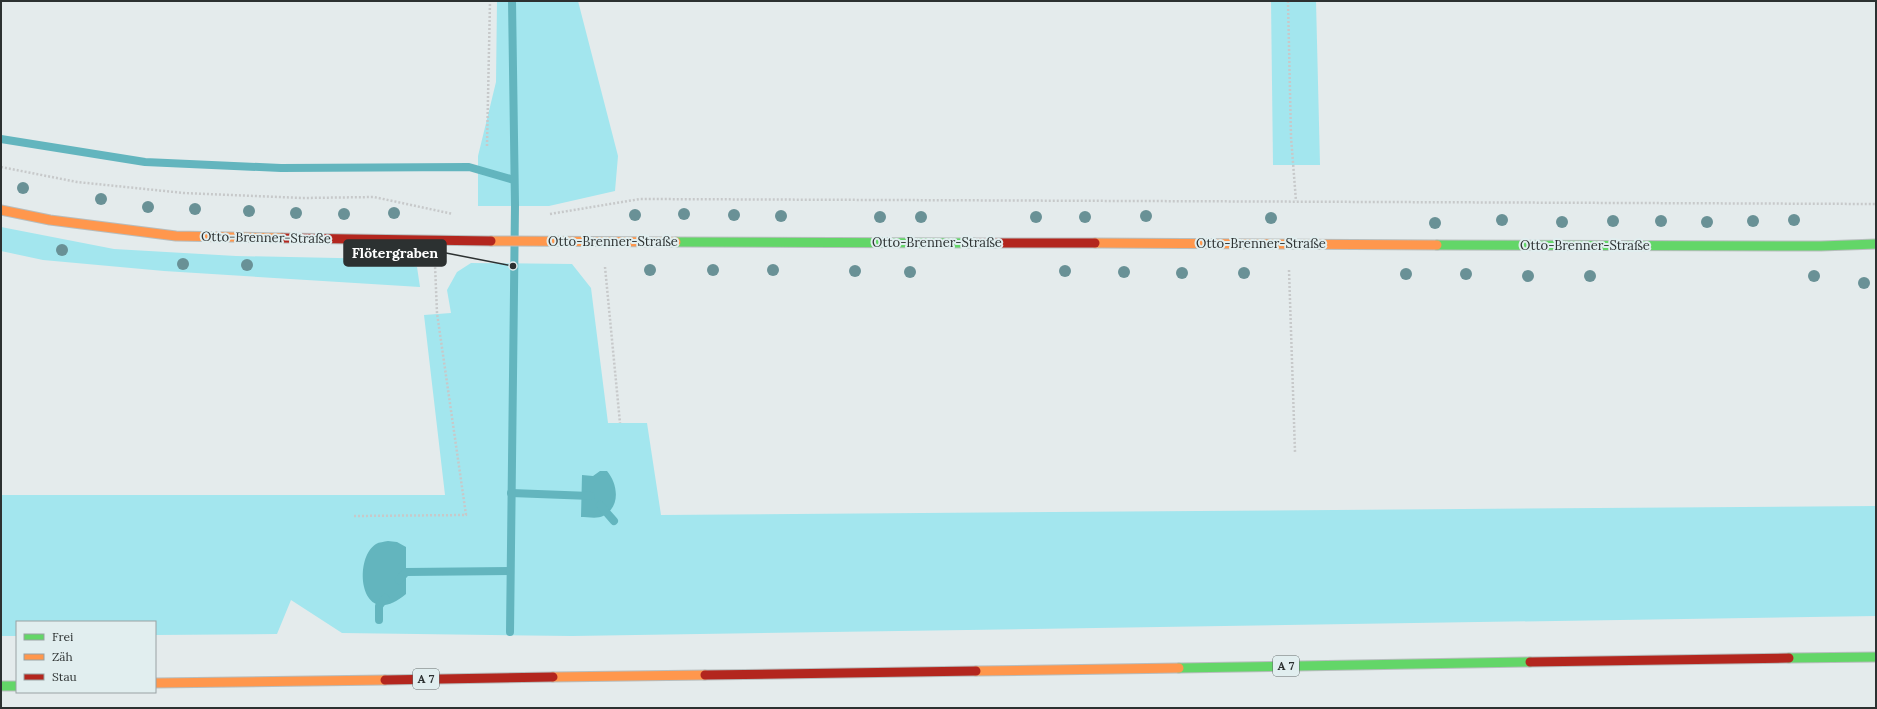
<svg xmlns="http://www.w3.org/2000/svg" width="1877" height="709" font-family="Lora,serif">
<style>
.green{fill:#a3e6ee}
.water{fill:#63b5be}
.lines{fill:none;stroke-linecap:round;stroke-linejoin:round}
.stream{stroke:#63b5be;stroke-width:8}
.fast-casing{stroke:#b7bdbd;stroke-width:11}
.slow-casing{stroke:#b7bdbd;stroke-width:11}
.jam-casing{stroke:#b7bdbd;stroke-width:11}
.path{stroke:#c7c9ca;stroke-width:2.5;stroke-dasharray:2 2;stroke-linecap:butt}
.fast{stroke:#63d668;stroke-width:9}
.slow{stroke:#ff974d;stroke-width:9}
.jam{stroke:#b3261e;stroke-width:9}
.tree{fill:#699196}
.labels{text-anchor:middle;stroke-width:4;stroke-linejoin:round;paint-order:stroke}
.shield{fill:#e1eeef;stroke:#626a6a;stroke-width:1}
.shield-label{font-size:12px;font-weight:bold;fill:#2c3131}
.street-label{font-size:13px;fill:#2c3131;stroke:#e1eeef}
.leader{fill:none;stroke:#2c3131;stroke-width:1.5}
.callout-dot{fill:#2c3131;stroke:#e1eeef;stroke-width:1.5}
.callout{fill:#2c3131;stroke:#2c3131;stroke-width:1.5}
.callout-label{font-size:14px;text-anchor:middle;font-weight:bold;fill:#fff}
</style>
<rect width="100%" height="100%" fill="#e4ebec"/>
<g class="green">
<polygon points="497,1 578,1 618,156 615,191 549,206 478,206 478,156 496,82"/>
<polygon points="1271,1 1316,1 1320,165 1273,165"/>
<polygon points="1,227 114,249 236,256 385,259 417,267 420,287 164,271 43,260 1,251"/>
<polygon points="471,263 572,264 591,288 608,423 647,423 661,515 1876,506 1876,616 572,636 342,633 291,600 277,634 155,635 155,622 17,622 17,636 1,636 1,495 445,495 424,315 451,313 447,290 457,272"/>
</g>
<g class="water">
<path d="M 600,471 L 607,471 C 618,484 621,507 603,516 C 598,519 587,517 581,517 L 582,475 L 593,476 Z"/>
<path d="M 388,541 L 397,542 L 406,547 L 406,594 C 360,633 352,559 376,544 C 379,542 384,542 388,541 Z"/>
</g>
<g class="lines">
<g class="stream">
<polyline points="1,139 145,162 281,168 469,167 514,180"/>
<polyline points="511,493 591,496"/>
<polyline points="600,505 614,521"/>
<polyline points="399,580 406,572 510,571"/>
<polyline points="379,620 379,606 385,598"/>
<polyline points="510,632 515,205 512,1"/>
</g>
<defs>
<g id="fast">
<polyline points="676,242 974,243"/>
<polyline points="1437,245 1821,246 1876,244"/>
<polyline points="1789,658 1876,657"/>
<polyline points="1179,668 1530,662"/>
<polyline points="1,686 17,686"/>
</g>
<g id="slow">
<polyline points="1,210 50,220 176,236 282,238"/>
<polyline points="491,241 676,242"/>
<polyline points="1095,243 1437,245"/>
<polyline points="976,671 1179,668"/>
<polyline points="553,677 705,675"/>
<polyline points="155,683 385,680"/>
</g>
<g id="jam">
<polyline points="282,238 491,241"/>
<polyline points="974,243 1095,243"/>
<polyline points="1530,662 1789,658"/>
<polyline points="705,675 976,671"/>
<polyline points="385,680 553,677"/>
</g>
</defs>
<use href="#fast" class="fast-casing"/>
<use href="#slow" class="slow-casing"/>
<use href="#jam" class="jam-casing"/>
<g class="path">
<polyline points="1288,1 1291,137 1296,201"/>
<polyline points="487,146 490,1"/>
<polyline points="1,167 77,182 184,193 302,198 374,197 453,214"/>
<polyline points="550,214 640,199 1876,204"/>
<polyline points="605,267 620,423"/>
<polyline points="1289,270 1295,452"/>
<polyline points="354,516 466,515 437,313 435,265"/>
</g>
<use href="#fast" class="fast"/>
<use href="#slow" class="slow"/>
<use href="#jam" class="jam"/>
</g>
<g class="tree">
<circle cx="23" cy="188" r="6"/>
<circle cx="101" cy="199" r="6"/>
<circle cx="148" cy="207" r="6"/>
<circle cx="195" cy="209" r="6"/>
<circle cx="249" cy="211" r="6"/>
<circle cx="296" cy="213" r="6"/>
<circle cx="394" cy="213" r="6"/>
<circle cx="344" cy="214" r="6"/>
<circle cx="684" cy="214" r="6"/>
<circle cx="635" cy="215" r="6"/>
<circle cx="734" cy="215" r="6"/>
<circle cx="781" cy="216" r="6"/>
<circle cx="1146" cy="216" r="6"/>
<circle cx="880" cy="217" r="6"/>
<circle cx="921" cy="217" r="6"/>
<circle cx="1036" cy="217" r="6"/>
<circle cx="1085" cy="217" r="6"/>
<circle cx="1271" cy="218" r="6"/>
<circle cx="1502" cy="220" r="6"/>
<circle cx="1794" cy="220" r="6"/>
<circle cx="1613" cy="221" r="6"/>
<circle cx="1661" cy="221" r="6"/>
<circle cx="1753" cy="221" r="6"/>
<circle cx="1562" cy="222" r="6"/>
<circle cx="1707" cy="222" r="6"/>
<circle cx="1435" cy="223" r="6"/>
<circle cx="62" cy="250" r="6"/>
<circle cx="183" cy="264" r="6"/>
<circle cx="247" cy="265" r="6"/>
<circle cx="650" cy="270" r="6"/>
<circle cx="713" cy="270" r="6"/>
<circle cx="773" cy="270" r="6"/>
<circle cx="855" cy="271" r="6"/>
<circle cx="1065" cy="271" r="6"/>
<circle cx="910" cy="272" r="6"/>
<circle cx="1124" cy="272" r="6"/>
<circle cx="1182" cy="273" r="6"/>
<circle cx="1244" cy="273" r="6"/>
<circle cx="1406" cy="274" r="6"/>
<circle cx="1466" cy="274" r="6"/>
<circle cx="1528" cy="276" r="6"/>
<circle cx="1590" cy="276" r="6"/>
<circle cx="1814" cy="276" r="6"/>
<circle cx="1864" cy="283" r="6"/>
</g>
<g class="labels">
<g class="shield">
<rect x="1273" y="656" width="26" height="20" rx="3"/>
<rect x="413" y="669" width="26" height="20" rx="3"/>
</g>
<g class="shield-label">
<text x="1286" y="670">A 7</text>
<text x="426" y="683">A 7</text>
</g>
<g class="street-label">
<text transform="translate(266 237) rotate(1)" y="5">Otto-Brenner-Straße</text>
<text x="613" y="246">Otto-Brenner-Straße</text>
<text x="937" y="247">Otto-Brenner-Straße</text>
<text x="1261" y="248">Otto-Brenner-Straße</text>
<text x="1585" y="250">Otto-Brenner-Straße</text>
</g>
</g>
<path class="leader" d="M513 266L446 253"/>
<circle class="callout-dot" cx="513" cy="266" r="4"/>
<rect class="callout" x="344" y="240" width="102" height="26" rx="4"/>
<g class="callout-label">
<text x="395" y="258">Flötergraben</text>
</g>
<rect width="1877" height="709" fill="none" stroke="#2c3131" stroke-width="4"/>
<rect x="16" y="621" width="140" height="72" fill="#e1eeef" stroke="#99a2a3"/>
<rect x="24" y="634" width="20" height="6" fill="#63d668" stroke="#99a2a3"/>
<text x="52" y="641" font-size="12" fill="#2c3131">Frei</text>
<rect x="24" y="654" width="20" height="6" fill="#ff974d" stroke="#99a2a3"/>
<text x="52" y="661" font-size="12" fill="#2c3131">Zäh</text>
<rect x="24" y="674" width="20" height="6" fill="#b3261e" stroke="#99a2a3"/>
<text x="52" y="681" font-size="12" fill="#2c3131">Stau</text>
</svg>
